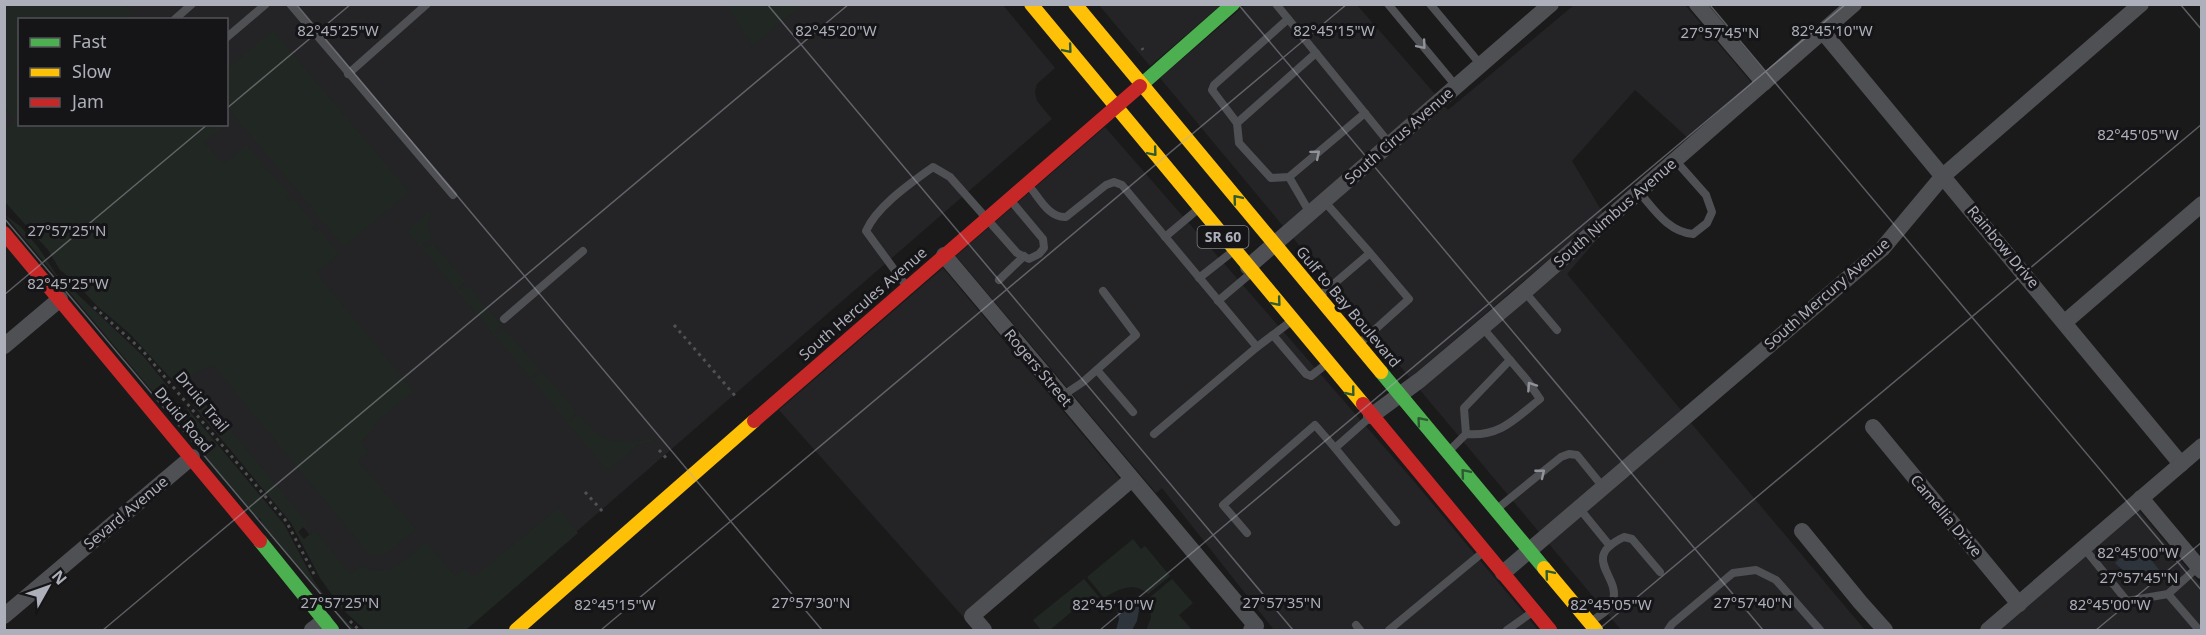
<svg xmlns="http://www.w3.org/2000/svg" width="2206" height="635" font-family="'Noto Sans',sans-serif">
<style>
.built{fill:#242426;fill-rule:evenodd}
.green{fill:#212722}
.water{fill:#2e343c}
.lines{fill:none;stroke-linecap:round;stroke-linejoin:round}
.path{stroke:#505154;stroke-width:3;stroke-dasharray:3 4.5;stroke-linecap:butt}
.lane{stroke:#4f5053;stroke-width:8}
.street{stroke:#4f5053;stroke-width:16}
.fast{stroke:#4caf50;stroke-width:14}
.slow{stroke:#ffc107;stroke-width:14}
.jam{stroke:#c62828;stroke-width:14}
.oneway{stroke:#91939b}
.oneway2{stroke:#2e5a31}
.ticks{fill:none;stroke:#adb0ba;stroke-width:1.5;stroke-opacity:0.45}
.labels{text-anchor:middle;stroke-width:6;stroke-linejoin:round;paint-order:stroke}
.shield{fill:#151417;stroke:#7f8189;stroke-width:1.5}
.shield-label{font-size:14px;font-weight:bold;fill:#adb0ba}
.street-label{font-size:15px;fill:#adb0ba;stroke:#151417}
.ticks-label{font-size:15px;text-anchor:middle;fill:#adb0ba;stroke:#151417;stroke-width:6;stroke-linejoin:round;paint-order:stroke}
</style>
<rect width="100%" height="100%" fill="#1a1a1b"/>
<g class="built">
<path d="M 4,5 L 1003,5 L 1055,68 L 1037,84 L 1035,92 L 1037,101 L 1052,119 L 463,630 L 389,630 L 5,170 ZM 20,20 L 226,20 L 226,124 L 20,124 Z"/>
<polygon points="1099,5 1221,5 1150,66"/>
<polygon points="1245,5 1357,5 1435,94 1283,226 1160,78"/>
<polygon points="1574,5 1685,5 1752,83 1688,138 1635,90 1572,161 1603,213 1410,378 1293,238 1445,107 1448,110"/>
<polygon points="1105,127 1412,479 1538,630 1274,630 1162,488 1156,493 956,256"/>
<polygon points="1599,237 1567,274 1681,410 1539,532 1420,390"/>
<polygon points="943,268 1120,479 965,619 779,410"/>
<polygon points="1691,423 1865,630 1621,630 1549,544"/>
<polygon points="2139,511 2201,585 2201,630 2000,630"/>
</g>
<g class="green">
<polygon points="5,4 125,5 131,11 130,19 20,20 20,124 226,125 204,142 223,164 247,145 263,164 261,166 264,170 267,168 290,194 286,197 289,201 293,198 315,225 312,228 315,232 319,229 339,254 316,273 414,391 373,425 375,428 361,441 368,453 358,461 416,529 393,548 380,556 368,553 213,365 175,383 130,334 97,306 73,280 60,270 48,250 5,202 5,129 15,120 5,108"/>
<polygon points="727,5 802,5 752,46"/>
<polygon points="273,30 409,192 344,247 227,107 227,69"/>
<path d="M 432,209 L 428,225 L 432,240 L 422,244 L 423,247 L 434,244 L 465,281 L 459,288 L 460,290 L 468,285 L 502,325 L 495,331 L 497,334 L 504,328 L 539,368 L 532,375 L 534,378 L 542,371 L 576,412 L 570,418 L 571,420 L 579,415 C 603,443 615,445 651,439 L 654,442 L 639,444 L 608,471 L 407,231 Z"/>
<polygon points="4,214 21,227 38,247 56,274 144,357 169,388 162,391 152,391"/>
<path d="M 205,399 L 308,523 L 298,532 L 304,539 L 315,530 L 350,574 L 361,566 C 391,580 405,560 426,541 L 455,576 L 464,569 L 474,577 L 558,508 L 578,533 L 466,630 L 365,630 L 342,609 L 320,578 L 291,523 L 193,405 L 196,400 Z"/>
<polygon points="187,408 284,524 314,581 334,609 355,630 351,630 262,525 260,518 257,519 184,431 183,419"/>
<path d="M 1133,539 L 1141,549 L 1145,546 L 1170,576 L 1148,594 C 1134,581 1118,589 1104,598 L 1087,577 Z"/>
<polygon points="1084,579 1099,597 1081,612 1077,607 1050,630 1041,630 1033,620"/>
<polygon points="1172,579 1193,603 1179,615 1192,630 1146,630 1151,618 1149,598"/>
</g>
<g class="water">
<path d="M 2139,545 L 2165,577 C 2145,586 2129,577 2115,563 L 2131,548 Z"/>
<polygon points="1123,598 1138,601 1140,604 1137,621 1132,630 1116,630 1119,619 1117,610"/>
</g>
<g class="lines">
<g class="path">
<polyline points="1142,48 1143,50"/>
<polyline points="94,307 142,350 286,521 315,576"/>
<polyline points="674,325 737,398"/>
<polyline points="659,450 667,459"/>
<polyline points="585,492 604,513"/>
<polyline points="350,621 359,630"/>
</g>
<g class="lane">
<polyline points="290,4 453,195"/>
<polyline points="1276,4 1390,144"/>
<polyline points="1388,4 1456,86"/>
<polyline points="1430,4 1481,65"/>
<polyline points="1288,19 1214,85 1212,90 1237,123 1239,143 1271,178 1289,177 1365,113"/>
<polyline points="174,20 192,4"/>
<polyline points="226,38 266,4"/>
<polyline points="348,74 427,4"/>
<polyline points="1237,123 1316,53"/>
<polyline points="1289,177 1310,213"/>
<path d="M 1030,187 C 1040,199 1049,218 1066,217 L 1106,185 L 1114,182 L 1122,185 L 1257,347 L 1290,322"/>
<path d="M 1639,192 C 1654,209 1668,232 1693,234 L 1707,223 L 1712,212 L 1706,195 L 1675,160"/>
<polyline points="1165,237 1197,210"/>
<polyline points="1199,278 1232,252"/>
<polyline points="999,280 1024,256"/>
<path d="M 907,287 L 866,231 C 877,206 911,183 933,167 L 950,177 L 1017,253 L 1029,259 L 1039,254 L 1044,248 L 1043,239 L 1012,202"/>
<polyline points="1524,291 1557,330"/>
<polyline points="1322,294 1370,253 1324,201"/>
<polyline points="1218,301 1250,274"/>
<polyline points="504,319 583,251"/>
<polyline points="1273,335 1306,374 1311,376 1325,365"/>
<polyline points="1360,343 1409,299 1370,253"/>
<polyline points="1097,370 1133,412"/>
<polyline points="1062,396 1083,382 1136,335 1103,291"/>
<polyline points="1154,434 1257,347"/>
<polyline points="1466,434 1464,408 1510,360"/>
<polyline points="1335,448 1396,522"/>
<path d="M 1450,450 L 1466,434 C 1500,437 1515,419 1540,399 L 1527,380 L 1482,327"/>
<polyline points="1498,508 1561,457 1569,454 1577,455 1603,487"/>
<polyline points="1579,508 1610,546"/>
<polyline points="1247,533 1223,505 1315,425 1335,448 1369,418"/>
<polyline points="2084,548 2127,601 2168,594 2199,630"/>
<polyline points="2168,594 2198,567"/>
<path d="M 1592,621 C 1599,616 1610,610 1613,601 C 1621,576 1579,558 1624,537 L 1632,539 L 1660,572"/>
<polyline points="1356,625 1360,630"/>
<polyline points="1389,630 1482,553"/>
<polyline points="1507,630 1531,613"/>
<polyline points="1668,630 1672,624 1733,573 1756,570 1776,580 1820,630"/>
</g>
<g class="street">
<polyline points="1697,4 1764,83"/>
<polyline points="1823,32 2181,464"/>
<polyline points="944,255 1256,626 1251,630"/>
<polyline points="1248,267 1551,4"/>
<polyline points="2065,322 2202,204"/>
<polyline points="4,346 60,299"/>
<polyline points="1371,416 1420,380 1516,299 1854,4"/>
<polyline points="1873,427 2019,604"/>
<polyline points="2141,498 2202,571"/>
<polyline points="1802,531 1860,602 1885,630"/>
<polyline points="1503,573 1882,249 1943,176 2141,4"/>
<polyline points="4,616 192,457"/>
<polyline points="312,630 324,621"/>
<polyline points="984,630 972,616 1132,479"/>
<polyline points="1988,630 2202,446"/>
</g>
<g class="fast">
<polyline points="1140,86 1233,4"/>
<polyline points="1381,372 1544,568"/>
<polyline points="260,541 332,630"/>
</g>
<g class="slow">
<polyline points="1031,4 1363,404"/>
<polyline points="1075,4 1381,372"/>
<polyline points="1544,568 1596,630"/>
<polyline points="516,630 754,421"/>
</g>
<g class="jam">
<polyline points="4,233 260,541"/>
<polyline points="1363,404 1550,630"/>
<polyline points="754,421 1140,86"/>
</g>
</g>
<defs><path id="oneway-chevron" d="M-2-3.5L2.5 0L-2 3.5" fill="none" stroke-width="1.6" stroke-linecap="round" stroke-linejoin="round" transform="scale(1.5)"/></defs>
<g class="oneway">
<use href="#oneway-chevron" transform="translate(1422 45) rotate(50)"/>
<use href="#oneway-chevron" transform="translate(1316 154) rotate(-40)"/>
<use href="#oneway-chevron" transform="translate(1531 386) rotate(-124)"/>
<use href="#oneway-chevron" transform="translate(1541 473) rotate(-39)"/>
</g>
<g class="oneway2">
<use href="#oneway-chevron" transform="translate(1068 49) rotate(50)"/>
<use href="#oneway-chevron" transform="translate(1153 152) rotate(50)"/>
<use href="#oneway-chevron" transform="translate(1237 199) rotate(-130)"/>
<use href="#oneway-chevron" transform="translate(1277 302) rotate(50)"/>
<use href="#oneway-chevron" transform="translate(1351 392) rotate(51)"/>
<use href="#oneway-chevron" transform="translate(1421 421) rotate(-130)"/>
<use href="#oneway-chevron" transform="translate(1465 473) rotate(-130)"/>
<use href="#oneway-chevron" transform="translate(1549 574) rotate(-130)"/>
</g>
<path class="ticks" d="M 296,4 L 822,630M 767,4 L 1293,630M 1238,4 L 1763,630M 1709,4 L 2202,591M 2180,4 L 2202,30M 226,109 L 351,4M 4,218 L 351,630M 4,295 L 208,124M 103,630 L 849,4M 601,630 L 1347,4M 1100,630 L 1846,4M 1598,630 L 2202,124M 2096,630 L 2202,542"/>
<g class="labels">
<rect class="shield" x="1197.5" y="226" width="51" height="22" rx="4.5"/>
<g class="shield-label">
<text x="1223" y="242">SR 60</text>
</g>
<g class="street-label">
<text transform="translate(1399 136) rotate(-41)" y="5">South Cirus Avenue</text>
<text transform="translate(1615 213) rotate(-41)" y="5">South Nimbus Avenue</text>
<text transform="translate(2003 247) rotate(50)" y="5">Rainbow Drive</text>
<text transform="translate(1827 294) rotate(-41)" y="5">South Mercury Avenue</text>
<text transform="translate(863 304) rotate(-41)" y="5">South Hercules Avenue</text>
<text transform="translate(1348 307) rotate(50)" y="5">Gulf to Bay Boulevard</text>
<text transform="translate(1038 368) rotate(50)" y="5">Rogers Street</text>
<text transform="translate(202 402) rotate(50)" y="5">Druid Trail</text>
<text transform="translate(183 420) rotate(50)" y="5">Druid Road</text>
<text transform="translate(126 513) rotate(-40)" y="5">Sevard Avenue</text>
<text transform="translate(1946 516) rotate(50)" y="5">Camellia Drive</text>
</g>
</g>
<g class="ticks-label">
<text x="1334" y="36">82°45'15"W</text>
<text x="1832" y="36">82°45'10"W</text>
<text x="338" y="36">82°45'25"W</text>
<text x="836" y="36">82°45'20"W</text>
<text x="1720" y="38">27°57'45"N</text>
<text x="2138" y="140">82°45'05"W</text>
<text x="67" y="236">27°57'25"N</text>
<text x="68" y="289">82°45'25"W</text>
<text x="2138" y="558">82°45'00"W</text>
<text x="2139" y="583">27°57'45"N</text>
<text x="340" y="608">27°57'25"N</text>
<text x="811" y="608">27°57'30"N</text>
<text x="1282" y="608">27°57'35"N</text>
<text x="1753" y="608">27°57'40"N</text>
<text x="615" y="610">82°45'15"W</text>
<text x="1113" y="610">82°45'10"W</text>
<text x="1611" y="610">82°45'05"W</text>
<text x="2110" y="610">82°45'00"W</text>
</g>
<rect width="2206" height="635" fill="none" stroke="#adb0ba" stroke-width="12"/>
<rect x="18" y="18" width="210" height="108" fill="#151417" stroke="#525258" stroke-width="1.5"/>
<rect x="30" y="38" width="30" height="9" fill="#4caf50" stroke="#525258" stroke-width="1.5"/>
<text x="72" y="48" font-size="18" fill="#adb0ba">Fast</text>
<rect x="30" y="68" width="30" height="9" fill="#ffc107" stroke="#525258" stroke-width="1.5"/>
<text x="72" y="78" font-size="18" fill="#adb0ba">Slow</text>
<rect x="30" y="98" width="30" height="9" fill="#c62828" stroke="#525258" stroke-width="1.5"/>
<text x="72" y="108" font-size="18" fill="#adb0ba">Jam</text>
<g transform="translate(48 587) rotate(50)" stroke="#151417" stroke-width="4.5" paint-order="stroke">
<path d="M0-4.5L10 22L0 15L-10 22Z" fill="#adb0ba"/>
<text y="-9" font-size="16" font-weight="bold" text-anchor="middle" fill="#adb0ba">N</text>
</g>
</svg>
